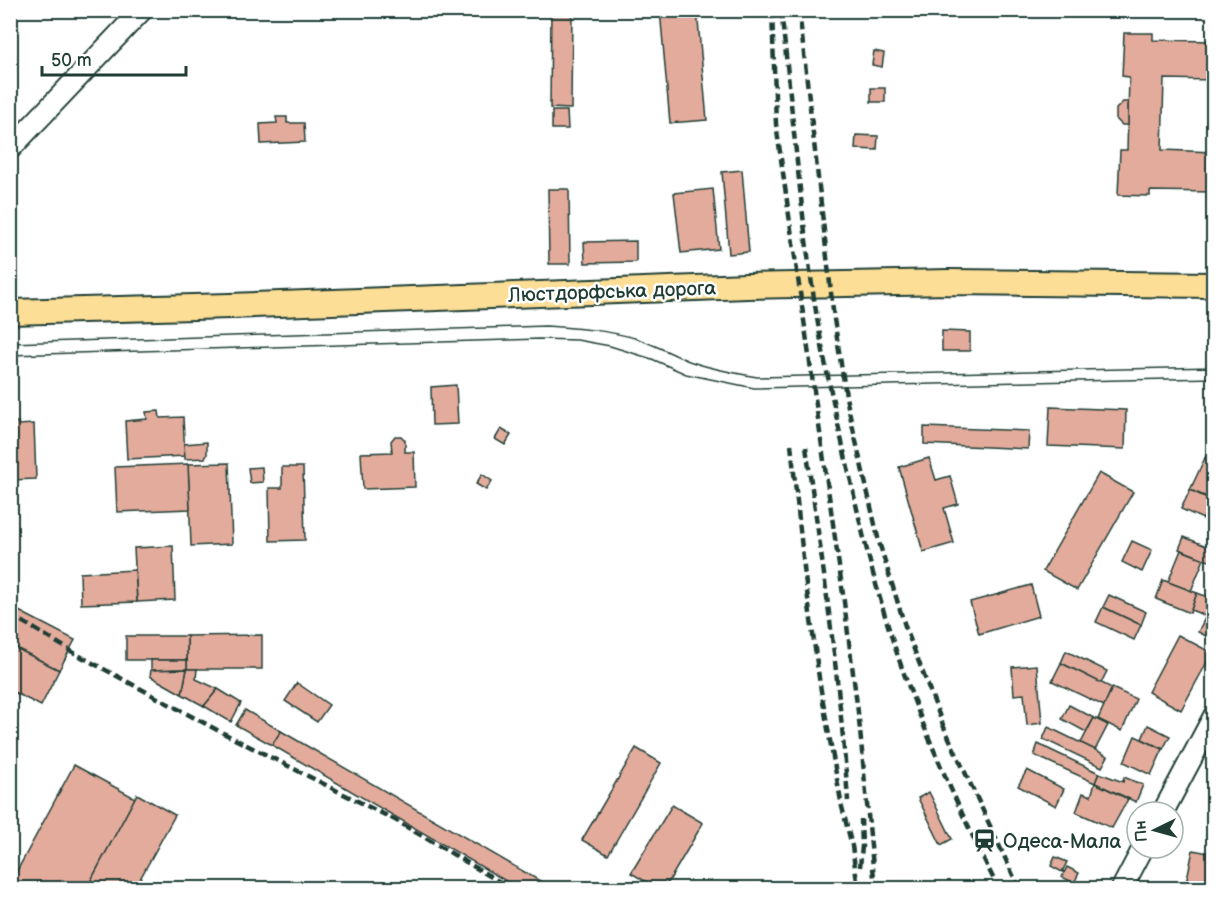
<svg xmlns="http://www.w3.org/2000/svg" width="1224" height="899" font-family="'Balsamiq Sans',sans-serif">
<style>
.building{fill:#e3ab9c;stroke:#1f3d34;stroke-width:1.5}
.lines{fill:none;stroke-linecap:round;stroke-linejoin:round}
.minor-casing{stroke:#1f3d34;stroke-width:24}
.major-casing{stroke:#1f3d34;stroke-width:28}
.minor{stroke:#fff;stroke-width:20}
.major{stroke:#fdde96;stroke-width:24}
.tram{stroke:#1f3d34;stroke-width:1.5}
.rail{stroke:#1f3d34;stroke-width:4.5;stroke-dasharray:9 4.5;stroke-linecap:butt}
.labels{text-anchor:middle;stroke-width:5;stroke-linejoin:round;paint-order:stroke}
.street-label{font-size:20px;fill:#1f3d34;stroke:#fff}
.poi-label{font-size:20px;fill:#1f3d34;stroke:#fff;text-anchor:start}
</style>
<rect width="100%" height="100%" fill="#fff"/>
<filter id="ink" filterUnits="userSpaceOnUse"><feTurbulence type="fractalNoise" baseFrequency=".0167" numOctaves="2"/><feDisplacementMap in="SourceGraphic" scale="12" xChannelSelector="R" yChannelSelector="G"/><feConvolveMatrix kernelMatrix="1 2 1 2 8 2 1 2 1" color-interpolation-filters="sRGB"/></filter>
<g filter="url(#ink)">
<g class="building">
<polygon points="551,10 572,10 571,109 550,108"/>
<polygon points="660,10 697,10 707,120 670,123"/>
<polygon points="1124,33 1153,33 1153,40 1214,41 1214,80 1164,79 1162,150 1214,152 1214,192 1150,191 1150,196 1118,195 1120,150 1127,150 1129,77 1122,76"/>
<polygon points="874,51 884,53 882,67 872,65"/>
<rect x="871" y="88" width="14" height="14"/>
<polygon points="1123,102 1128,102 1128,125 1122,125 1116,119 1116,109"/>
<polygon points="552,111 567,111 568,129 552,129"/>
<polygon points="276,117 287,117 287,123 304,123 305,142 261,144 260,124 277,123"/>
<polygon points="856,135 878,136 877,150 855,149"/>
<polygon points="742,170 749,252 729,254 722,172"/>
<polygon points="548,189 569,189 570,264 549,264"/>
<polygon points="713,189 719,249 681,253 674,193"/>
<rect x="10" y="219" width="7" height="38"/>
<polygon points="636,241 636,262 585,263 584,242"/>
<polygon points="942,331 970,332 970,351 942,351"/>
<polygon points="456,385 458,424 432,425 431,387"/>
<polygon points="1050,407 1126,410 1125,449 1048,446"/>
<polygon points="159,411 160,418 183,417 185,456 127,459 125,421 147,419 146,412"/>
<polygon points="18,422 18,425 34,424 36,479 10,480 10,423"/>
<polygon points="924,427 1029,431 1028,449 924,444"/>
<polygon points="501,429 511,435 505,445 495,439"/>
<polygon points="395,436 401,436 405,440 405,452 414,452 415,487 363,489 361,453 392,452 391,441"/>
<polygon points="1214,438 1214,462 1205,458"/>
<polygon points="207,442 207,455 205,458 185,459 184,444"/>
<polygon points="929,458 936,480 950,476 958,504 944,508 954,543 923,552 899,467"/>
<polygon points="1205,458 1214,462 1214,500 1190,490"/>
<polygon points="229,463 232,544 191,546 188,464"/>
<polygon points="188,464 190,509 117,512 115,467"/>
<polygon points="262,467 263,482 250,483 248,468"/>
<polygon points="282,467 303,467 305,540 270,541 269,488 282,488"/>
<polygon points="1099,473 1133,492 1077,590 1043,571"/>
<polygon points="482,474 492,481 486,490 476,484"/>
<polygon points="1190,490 1211,500 1203,519 1181,509"/>
<polygon points="1184,537 1214,549 1214,563 1179,549"/>
<polygon points="1132,541 1152,550 1142,572 1122,562"/>
<polygon points="173,546 175,600 137,602 134,548"/>
<polygon points="1181,550 1204,559 1191,591 1168,582"/>
<polygon points="135,570 137,602 81,604 80,573"/>
<polygon points="1163,580 1197,593 1190,613 1156,599"/>
<polygon points="1031,585 1039,616 979,634 970,602"/>
<polygon points="1197,593 1214,599 1206,616 1191,610"/>
<polygon points="1109,595 1146,612 1141,625 1103,607"/>
<polygon points="1214,600 1214,640 1198,632"/>
<polygon points="1103,607 1141,625 1134,640 1096,622"/>
<polygon points="15,609 75,640 59,670 10,645 10,619"/>
<polygon points="262,635 262,669 187,669 187,636"/>
<polygon points="1178,635 1212,653 1181,710 1148,692"/>
<rect x="126" y="636" width="61" height="24"/>
<polygon points="10,645 59,670 41,706 10,690"/>
<polygon points="1066,651 1107,671 1101,683 1061,663"/>
<polygon points="151,660 187,660 187,669 151,670"/>
<polygon points="1061,663 1112,688 1104,706 1052,681"/>
<polygon points="1037,665 1042,723 1027,725 1024,694 1014,695 1012,667"/>
<polygon points="187,669 197,669 196,679 218,689 204,706 182,694"/>
<polygon points="187,669 182,694 150,676 151,670"/>
<polygon points="297,683 329,705 317,722 285,701"/>
<polygon points="1112,688 1136,699 1122,731 1098,719"/>
<polygon points="218,689 241,703 231,722 204,706"/>
<polygon points="1069,705 1094,718 1086,732 1062,719"/>
<polygon points="245,710 281,731 272,745 236,725"/>
<polygon points="1094,718 1108,725 1095,750 1081,743"/>
<polygon points="1148,725 1170,736 1163,749 1142,739"/>
<polygon points="1048,727 1108,756 1102,767 1043,739"/>
<polygon points="281,731 552,888 518,888 272,745"/>
<polygon points="1135,736 1163,749 1151,775 1124,762"/>
<polygon points="1038,744 1099,773 1095,783 1034,755"/>
<polygon points="636,748 661,763 608,855 582,840"/>
<polygon points="74,765 135,798 87,888 10,888 10,884"/>
<polygon points="1027,770 1064,789 1056,806 1018,786"/>
<polygon points="1099,773 1123,782 1124,777 1143,785 1136,802 1095,783"/>
<polygon points="1095,783 1128,799 1112,828 1076,812 1083,793 1091,796"/>
<polygon points="929,792 952,839 941,845 918,798"/>
<polygon points="137,794 175,815 135,888 87,888"/>
<polygon points="672,805 703,823 665,888 657,888 631,873"/>
<polygon points="1193,850 1214,854 1214,888 1185,888"/>
<polygon points="1055,857 1067,862 1062,872 1051,866"/>
<polygon points="1067,867 1079,873 1074,883 1062,877"/>
<polygon points="840,881 840,888 802,888 802,883"/>
</g>
<g class="lines">
<defs>
<g id="minor">
<polyline points="10,149 142,10"/>
<polyline points="1163,812 1214,716"/>
<polyline points="1122,888 1143,848"/>
</g>
<polyline id="major" points="10,312 230,306 747,286 950,282 1214,285"/>
</defs>
<use href="#minor" class="minor-casing"/>
<use href="#major" class="major-casing"/>
<use href="#minor" class="minor"/>
<use href="#major" class="major"/>
<g class="tram">
<path d="M 10,343 L 546,326 C 577,328 608,330 638,339 C 655,345 672,354 689,361 C 711,369 734,373 757,377 L 1214,367"/>
<polyline points="10,355 539,339 577,340 610,346 652,359 686,374 754,388 1214,378"/>
</g>
<g class="rail">
<polyline points="772,10 776,124 843,594 859,720 875,888"/>
<path d="M 781,10 C 793,115 801,220 818,324 C 827,375 838,426 850,477 C 861,529 874,581 890,632 C 918,721 957,805 998,888"/>
<polyline points="799,10 834,319 847,402 879,542 905,626 943,725 1019,888"/>
<polyline points="791,444 805,577 820,685 842,807 852,846 858,888"/>
<path d="M 806,447 C 823,565 840,682 848,801"/>
<polyline points="10,614 76,654 219,731 395,820 510,888"/>
<polyline points="860,867 862,846 861,819"/>
</g>
</g>
</g>
<defs>
<symbol id="station-bare" viewBox="-9 -9 18 18"><path d="M-3-6H3Q5-6 5-4V2Q5 4 3 4L4.5 6H3L1.5 4h-3L-3 6H-4.5L-3 4Q-5 4-5 2V-4Q-5-6-3-6ZM-3.5-4v3h7v-3ZM-3.5 1v1.5H-2V1ZM2 1v1.5H3.5V1Z" fill="#1f3d34" stroke="#fff" stroke-width="2.5" paint-order="stroke"/></symbol>
</defs>
<g fill-rule="evenodd">
<use href="#station-bare" x="968" y="824" width="33" height="33"/>
</g>
<g class="labels">
<g class="street-label">
<text transform="translate(612 291) rotate(-2)" y="7">Люстдорфська дорога</text>
</g>
<g class="poi-label">
<text x="1003" y="848">Одеса-Мала</text>
</g>
</g>
<rect width="1224" height="899" fill="none" stroke="#fff" stroke-width="36"/>
<rect x="18" y="18" width="1188" height="863" fill="none" stroke="#1f3d34" stroke-width="2" filter="url(#ink)"/>
<g transform="translate(1155 830) rotate(265)"><circle r="28" fill="#ffffff" stroke="#a5b1ae" stroke-width="1.5"/>
<path d="M0-4.5L10 22L0 15L-10 22Z" fill="#1f3d34"/>
<text y="-9" font-size="16" font-weight="bold" text-anchor="middle" fill="#1f3d34">Пн</text>
</g>
<path d="M42 66v9h144v-9" fill="none" stroke="#1f3d34" stroke-width="3"/>
<text x="51" y="66" font-size="18" fill="#1f3d34" stroke="#ffffff" stroke-width="4.5" paint-order="stroke">50 m</text>
</svg>
